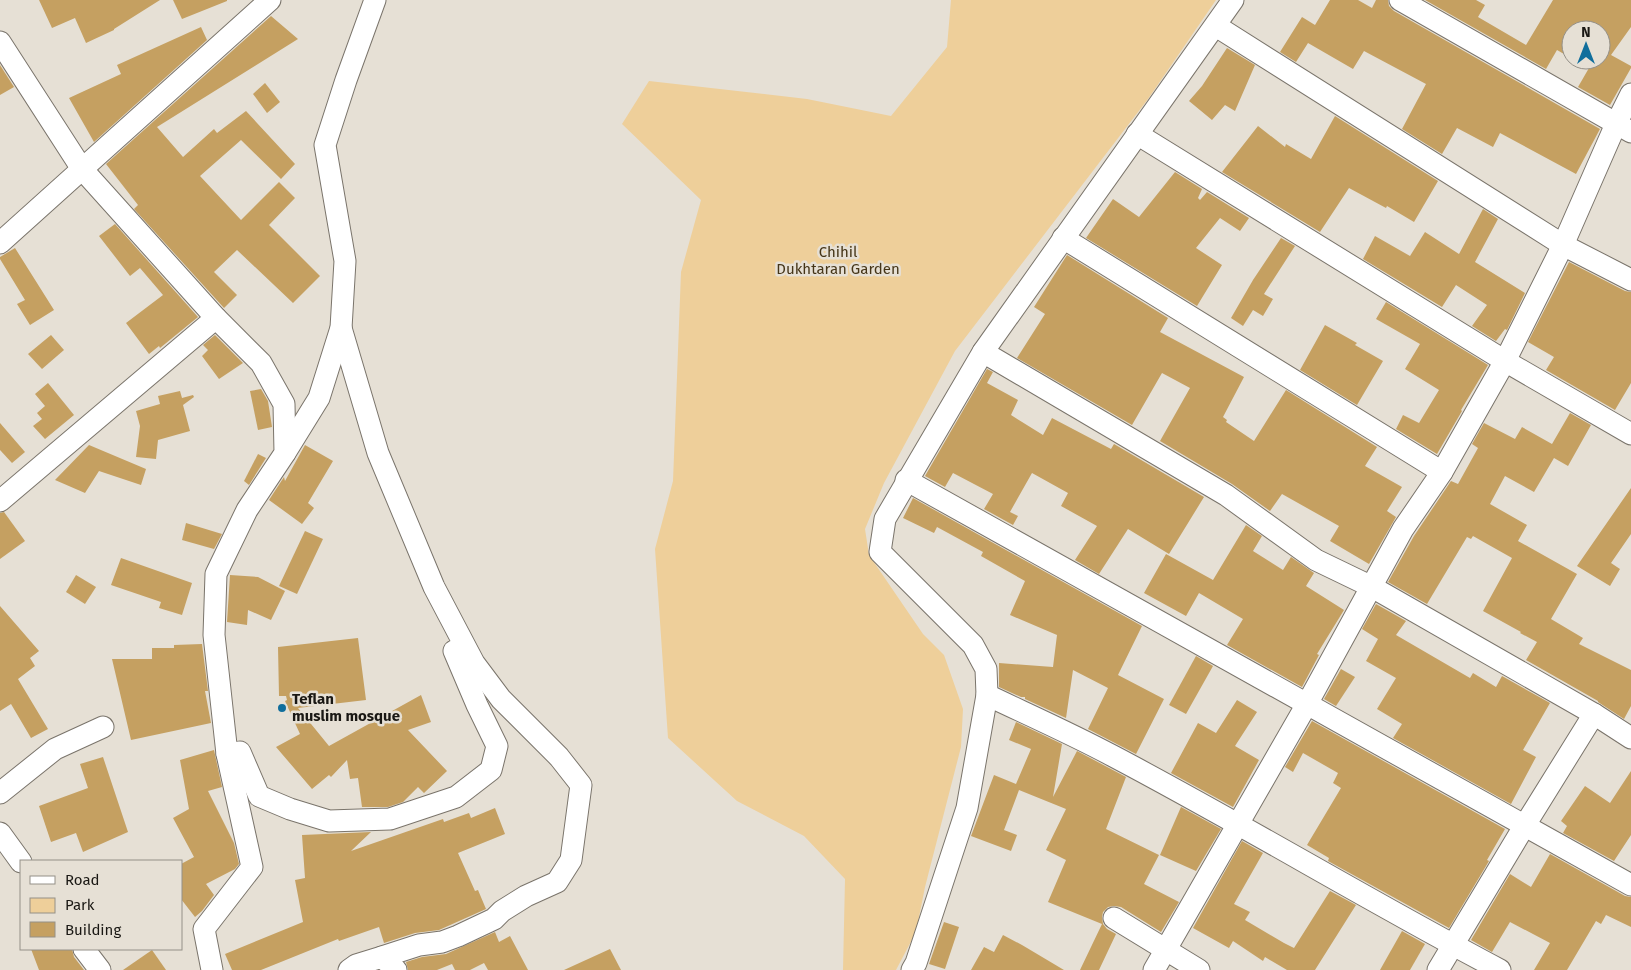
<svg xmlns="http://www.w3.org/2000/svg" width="1631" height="970" font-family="'Fira Sans',sans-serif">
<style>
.green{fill:#eecf9a}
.building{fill:#c5a061}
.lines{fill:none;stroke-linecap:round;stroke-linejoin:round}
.street-casing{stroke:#7a746b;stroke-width:23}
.street{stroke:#fff;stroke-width:21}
.poi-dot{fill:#106e9c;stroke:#e6e0d5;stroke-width:2}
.labels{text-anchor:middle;stroke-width:5;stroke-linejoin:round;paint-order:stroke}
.park-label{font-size:15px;fill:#453518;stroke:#e6e0d5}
.poi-label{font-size:15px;font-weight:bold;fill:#1a1814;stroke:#e6e0d5;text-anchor:start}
</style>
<rect width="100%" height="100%" fill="#e6e0d5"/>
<polygon class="green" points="951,0 1216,0 1148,99 955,351 884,483 865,529 869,555 923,634 944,655 963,709 961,747 925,887 916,932 896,970 843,970 845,879 804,836 737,801 668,738 655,549 673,481 681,272 701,200 622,124 649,81 807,99 891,116 947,47"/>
<g class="building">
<polygon points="39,0 160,0 114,29 114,30 86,43 75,18 52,28"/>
<polygon points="173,0 227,0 227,1 182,19"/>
<polygon points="1330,0 1358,0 1372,8 1376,0 1388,0 1389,6 1394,11 1600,129 1576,174 1500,133 1493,147 1457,128 1442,154 1402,129 1426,84 1364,51 1353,69 1308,43 1296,62 1280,52 1302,17 1315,25"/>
<polygon points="1425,0 1476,0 1485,5 1478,17 1526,45 1553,0 1631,0 1631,27 1611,55 1631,66 1631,68 1610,105 1578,87 1589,68 1575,60 1601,60 1601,30 1571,30 1571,58 1557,50 1546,69"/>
<polygon points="271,16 298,39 157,127 183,157 214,129 217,133 246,111 295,164 281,179 241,140 200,176 241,220 279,182 295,198 269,225 320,276 293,303 237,250 214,272 237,295 224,308 134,209 138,205 106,164"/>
<polygon points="201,27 207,40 94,142 69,98 121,74 117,65"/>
<polygon points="1227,48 1255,65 1235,111 1225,105 1212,120 1189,101 1202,86"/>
<polygon points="0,65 14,87 0,95"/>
<polygon points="265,83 280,102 267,113 253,94"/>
<polygon points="1335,116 1438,181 1414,222 1387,206 1386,208 1349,188 1320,232 1222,172 1258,126 1285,147 1286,144 1311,159"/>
<polygon points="1175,172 1202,189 1198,198 1200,200 1207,192 1249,218 1240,231 1220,218 1196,248 1222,265 1197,306 1086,238 1113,199 1139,217"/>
<polygon points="1483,209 1498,219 1475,262 1525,293 1507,330 1505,329 1496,341 1472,326 1487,305 1456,285 1442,307 1363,259 1375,236 1410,256 1425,232 1459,254"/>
<polygon points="115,224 198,317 160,348 159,346 149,354 126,323 163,295 140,268 130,276 99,236"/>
<polygon points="1281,238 1295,246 1264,294 1273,299 1263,316 1253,310 1243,326 1231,318 1253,280"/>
<polygon points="15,248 54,310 30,325 17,304 25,300 0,259 0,257"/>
<polygon points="1067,255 1168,318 1160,332 1244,377 1223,417 1227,420 1226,422 1254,441 1286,390 1377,447 1365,466 1402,487 1387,511 1396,517 1369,564 1330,541 1339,526 1282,494 1270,511 1232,484 1160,441 1190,388 1162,373 1132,425 1017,358 1045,314 1034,307"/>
<polygon points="1569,262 1625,291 1631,292 1631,383 1615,410 1546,370 1554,357 1528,342"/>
<polygon points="1386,302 1488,365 1461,410 1462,411 1437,454 1396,429 1403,415 1419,423 1439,390 1405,369 1420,344 1376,319"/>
<polygon points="1325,325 1357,343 1355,345 1383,361 1357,405 1300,370"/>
<polygon points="51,335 64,350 42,369 28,354"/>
<polygon points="215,335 243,363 219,379 202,356 208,350 203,345"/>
<polygon points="987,369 993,372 987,383 1018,400 1011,415 1043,435 1052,418 1111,449 1114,444 1204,497 1169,554 1128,529 1099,574 1075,560 1097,526 1061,506 1068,493 1032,473 1010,512 1018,516 1013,525 984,509 993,494 953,473 945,487 925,476"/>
<polygon points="48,383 74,415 45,439 33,426 42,419 37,413 45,406 35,394"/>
<polygon points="261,389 268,401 272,427 258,430 250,391"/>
<polygon points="180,391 182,398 193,395 194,397 183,405 190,431 158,440 156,459 136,457 140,426 136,411 160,404 158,396"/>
<polygon points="1570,413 1591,425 1568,466 1554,458 1534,492 1505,476 1490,504 1527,525 1518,541 1577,574 1551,619 1583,638 1579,644 1631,670 1631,706 1624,719 1598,702 1598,701 1526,660 1537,642 1520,633 1521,632 1483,611 1512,558 1473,536 1471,539 1467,537 1427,604 1388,582 1414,536 1451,481 1458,484 1478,448 1472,444 1484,423 1515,439 1522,427 1552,444"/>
<polygon points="0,423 25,452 12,463 0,450"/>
<polygon points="89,445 146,469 141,485 99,471 85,493 55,480"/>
<polygon points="305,445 333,461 308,503 314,508 302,524 269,500 284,477 285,481"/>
<polygon points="258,454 266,458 249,485 244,481"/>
<polygon points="1631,488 1631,534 1611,563 1620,569 1610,586 1577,566"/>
<polygon points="913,498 1142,626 1118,675 1164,699 1136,754 1088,729 1108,688 1073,670 1066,718 1025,699 1025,697 1021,697 999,687 999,663 1053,667 1057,635 1010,615 1025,581 981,556 983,552 937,527 934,533 903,518"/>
<polygon points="4,512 25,541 0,559 0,513"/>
<polygon points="186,523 222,534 214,549 182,540"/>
<polygon points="1246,525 1262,536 1253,551 1283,570 1291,557 1314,573 1306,586 1344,610 1317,654 1319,655 1302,687 1227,645 1243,619 1199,593 1186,616 1144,593 1166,554 1213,580"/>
<polygon points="305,531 323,539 297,594 279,586"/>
<polygon points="121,558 192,583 182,615 159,608 161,602 111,585"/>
<polygon points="76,575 96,587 85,604 66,592"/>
<polygon points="230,575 258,577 285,591 271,620 248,610 247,625 227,622"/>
<polygon points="1376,604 1406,621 1396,635 1470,678 1473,673 1496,687 1502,676 1550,703 1523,750 1536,757 1511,804 1393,738 1402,724 1377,709 1396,678 1366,661 1378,639 1362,629"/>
<polygon points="0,606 39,651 30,658 35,666 18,679 48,729 31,738 11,704 0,711"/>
<polygon points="358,638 366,700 298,708 329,746 421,695 431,722 408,730 447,771 424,793 418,787 403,802 388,807 362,807 358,778 350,779 347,760 331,777 329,775 312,789 276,747 300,734 285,701 287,700 286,696 279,696 278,647"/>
<polygon points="202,644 208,691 205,691 211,723 131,740 112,659 152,659 152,648 174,648 174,645"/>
<polygon points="1196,656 1213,666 1186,714 1169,705"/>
<polygon points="1341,669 1355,677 1336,706 1324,699"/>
<polygon points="1237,700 1257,712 1235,746 1259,760 1233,807 1171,773 1198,723 1216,733"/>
<polygon points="1312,721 1505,829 1487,860 1489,861 1449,928 1328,861 1329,858 1307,845 1341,788 1333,783 1338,773 1303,753 1293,772 1285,767"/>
<polygon points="1016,722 1062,744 1053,797 1077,751 1126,777 1106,829 1159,855 1144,884 1179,902 1161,932 1121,907 1114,906 1108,907 1103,912 1102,917 1103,924 1107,929 1116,934 1099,970 1080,970 1102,924 1048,902 1066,860 1046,850 1066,809 1019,790 1004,830 1017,835 1011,851 971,836 994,775 1016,784 1031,749 1009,740"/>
<polygon points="214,750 222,787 208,791 234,843 239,864 235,869 206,884 214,895 202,911 195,917 181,899 181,864 194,857 173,818 189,809 180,760"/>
<polygon points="103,757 128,832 83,852 76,833 51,842 39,806 88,788 80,764"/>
<polygon points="1631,771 1631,835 1614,861 1563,833 1567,826 1561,821 1585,786 1610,803"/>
<polygon points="1181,807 1221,829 1196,871 1160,855"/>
<polygon points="495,808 505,834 458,853 475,891 478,890 486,909 439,930 415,933 384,943 379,927 339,941 338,939 261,970 232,970 225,954 303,922 295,880 305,878 302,835 371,832 351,851 443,819 444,822 469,813 471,818"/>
<polygon points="1242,841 1263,853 1234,904 1250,912 1245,920 1284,943 1294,948 1330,891 1356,905 1315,970 1287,970 1265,957 1263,961 1233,941 1229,948 1193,928"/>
<polygon points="1550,854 1625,896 1631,897 1631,927 1606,915 1601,924 1596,921 1567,970 1534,970 1550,943 1510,922 1492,952 1471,940 1510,874 1531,887"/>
<polygon points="944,922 959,927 945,969 929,964"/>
<polygon points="1402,931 1425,944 1410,970 1380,970"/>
<polygon points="495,932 499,942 510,936 528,970 488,970 484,963 470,970 455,970 452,964 437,970 408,970 406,962 422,957 446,954"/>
<polygon points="1003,935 1022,945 1064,970 971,970 984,947 994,952"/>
<polygon points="31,949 72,949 74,957 84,970 39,970"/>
<polygon points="610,949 621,970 564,970"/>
<polygon points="152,950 166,970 123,970"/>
</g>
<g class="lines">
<defs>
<g id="street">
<polyline points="1400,0 1631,132"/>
<polyline points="1216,26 1563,245 1631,280"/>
<polyline points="0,42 82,169 216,318 261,363 284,404 285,453 247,510 216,574 214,635 227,754 252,867 204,929 212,970"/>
<polyline points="1137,134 1505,361 1631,434"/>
<polyline points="1063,238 1442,472"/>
<polyline points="0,243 270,0"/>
<polyline points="341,328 378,453 434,587 474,663 501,699 559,757 581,785 571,860 557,882 526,896 502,911 494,919 458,936 442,942 419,945 382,957"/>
<polyline points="983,352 1226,495 1316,560 1372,587 1594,714 1631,738"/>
<polyline points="285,453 319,398 341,328 345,261 325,145 346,80 375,0"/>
<polyline points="906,480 1631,885"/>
<polyline points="0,501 216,318"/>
<path d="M 987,695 C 1029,715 1072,734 1113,756 C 1244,825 1369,901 1500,970"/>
<polyline points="227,754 240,752 259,796 290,809 329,821 390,819 456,797 491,770 497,746 477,705 454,651"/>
<polyline points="0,793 55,749 103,727"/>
<polyline points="0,833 21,862"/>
<polyline points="1114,918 1199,970"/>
<polyline points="84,949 100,970"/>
<polyline points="349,970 356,965 382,957 396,970"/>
<polyline points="912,970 916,963 967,808 987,695 986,669 973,645 880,552 885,519 983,352 1233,0"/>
<polyline points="1154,970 1307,704 1403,529 1442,472 1505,361 1563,245 1616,124 1631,94"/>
<polyline points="1438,970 1525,825 1594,714"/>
</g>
</defs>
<use href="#street" class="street-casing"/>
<use href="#street" class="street"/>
</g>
<circle class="poi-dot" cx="282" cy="708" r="5"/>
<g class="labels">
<g class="park-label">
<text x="838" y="257">Chihil<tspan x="838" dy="17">Dukhtaran Garden</tspan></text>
</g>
<g class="poi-label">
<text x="292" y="704">Teflan<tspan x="292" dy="17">muslim mosque</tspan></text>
</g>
</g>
<rect x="20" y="860" width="162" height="90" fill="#e6e0d5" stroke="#949088"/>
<rect x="30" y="876" width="25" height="8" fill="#ffffff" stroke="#949088"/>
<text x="65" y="885" font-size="15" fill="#1a1814">Road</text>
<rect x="30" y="898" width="25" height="15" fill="#eecf9a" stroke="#949088"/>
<text x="65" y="910" font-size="15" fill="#1a1814">Park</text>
<rect x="30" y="922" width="25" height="15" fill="#c5a061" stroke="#949088"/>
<text x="65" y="935" font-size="15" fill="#1a1814">Building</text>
<g transform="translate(1586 45)"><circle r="24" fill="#e6e0d5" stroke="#949088"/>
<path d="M0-4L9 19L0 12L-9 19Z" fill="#106e9c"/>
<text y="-8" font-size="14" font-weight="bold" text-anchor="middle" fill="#1a1814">N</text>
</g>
</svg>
